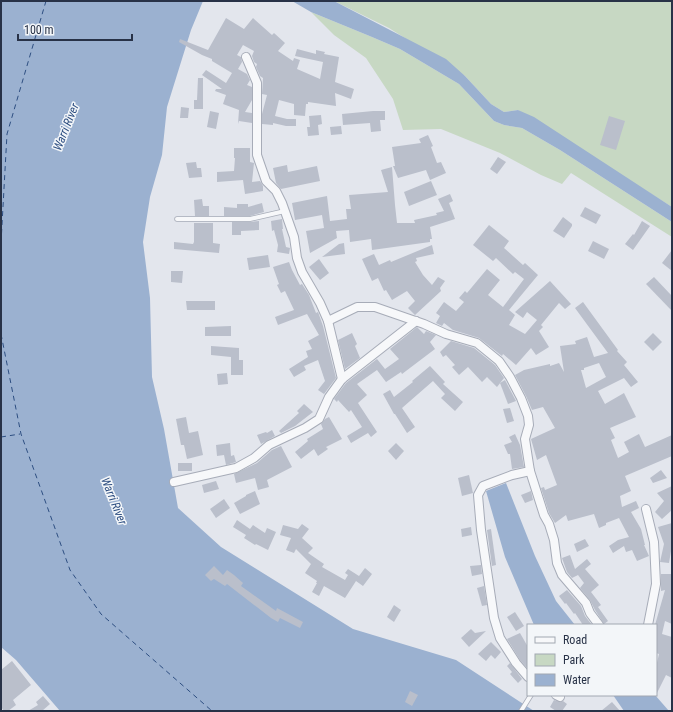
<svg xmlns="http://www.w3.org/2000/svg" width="673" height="712" font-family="'Roboto Condensed',sans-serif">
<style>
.green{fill:#c7d8c3}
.water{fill:#9bb1d0}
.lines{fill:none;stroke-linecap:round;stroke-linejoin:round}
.ferry{stroke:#2d4e81;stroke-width:1;stroke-dasharray:5 4;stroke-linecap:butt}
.building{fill:#babfcb;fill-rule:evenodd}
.lane-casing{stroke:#a7acb8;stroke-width:5.5}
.street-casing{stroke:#a7acb8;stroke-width:10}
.lane{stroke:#f7f8fa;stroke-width:4}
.street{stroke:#f7f8fa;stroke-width:8}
.labels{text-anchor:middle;stroke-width:3;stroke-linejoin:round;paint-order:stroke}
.water-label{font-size:12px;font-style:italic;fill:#2d4e81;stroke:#f3f6f9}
</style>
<rect width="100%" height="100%" fill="#e3e6ed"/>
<g class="green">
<polygon points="334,1 672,1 672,207 518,110 504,112 491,104 465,76 389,28"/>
<polygon points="311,12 372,37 400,49 459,84 494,121 504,125 522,128 560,150 672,222 672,237 571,173 562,184 541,175 500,153 441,129 403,130 393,99 366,58 334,35"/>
</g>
<g class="water">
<polygon points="1,1 203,1 191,30 167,107 162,155 150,197 143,242 150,298 152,377 164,429 178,508 221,547 353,629 456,660 534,711 60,711 16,660 1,647"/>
<polygon points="292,1 334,1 446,59 465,76 491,104 504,112 518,110 534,117 672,207 672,222 560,150 522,128 504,125 494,121 459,84 400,49 372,37 311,12"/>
<polygon points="506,483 535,556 556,601 575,625 534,625 505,557 486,491"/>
<polygon points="613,695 655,695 669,711 624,711"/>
</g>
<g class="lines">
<g class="ferry">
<polyline points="1,243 7,134 46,1"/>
<polyline points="1,334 21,434 70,570 101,614 212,711"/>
<polyline points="1,437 20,434"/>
</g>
</g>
<g class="building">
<polygon points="226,18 244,29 253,18 272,35 274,33 285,43 278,51 293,61 294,58 300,60 297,69 320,79 323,62 295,56 297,49 316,54 316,50 325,52 324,54 339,57 335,82 354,89 351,99 335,93 336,106 308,102 308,104 306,104 305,116 294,115 294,104 279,100 275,116 287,119 296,119 296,126 286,126 273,123 273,125 262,124 262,114 267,95 262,94 263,78 260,76 256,67 257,64 254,62 252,56 254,51 243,45 237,55 241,57 242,62 238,69 247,74 250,80 247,85 252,87 252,100 245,112 252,113 252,123 239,121 238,124 239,110 223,104 226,95 215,91 216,89 222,89 202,75 206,70 226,83 232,73 212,61 212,59 202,55 179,42 180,39 208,50"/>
<polygon points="198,78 203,78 203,109 194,109 194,100 197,100"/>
<polygon points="181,107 189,108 188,118 180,118"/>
<polygon points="210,111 219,113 216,129 207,127"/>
<polygon points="373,111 385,111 385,120 380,120 381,131 371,132 370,123 343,125 342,114"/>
<polygon points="321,115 322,124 318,125 319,135 308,136 307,127 310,127 309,116"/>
<polygon points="609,116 625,121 616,150 600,145"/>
<polygon points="341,126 342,134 331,135 330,127"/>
<polygon points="428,135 433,146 431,147 437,163 441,162 446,173 430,180 426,170 398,178 393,166 395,166 392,147 421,143 419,139"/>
<polygon points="234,148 250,148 250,162 254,163 252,182 260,181 263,186 263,191 245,194 243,180 217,182 217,172 234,171 235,158 234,158"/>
<polygon points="498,157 506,162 497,174 490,169"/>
<polygon points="196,162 197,168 201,168 202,177 189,178 186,163"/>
<polygon points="287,165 288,172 317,166 320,181 281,189 276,183 273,168"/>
<polygon points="392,167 395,205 397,223 415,223 414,220 437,215 436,213 444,211 438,199 450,194 453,201 449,203 455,219 430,227 432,239 430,239 430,242 372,250 371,239 350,242 349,230 336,231 337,238 310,253 306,231 324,228 322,215 295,220 292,203 327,196 330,221 347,219 346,209 351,209 349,195 388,192 381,170"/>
<polygon points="431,181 437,195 409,206 404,192"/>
<polygon points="202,199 203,206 209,206 209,216 195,216 194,200"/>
<polygon points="262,203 264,212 250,216 224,216 224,207 237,208 237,204 248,204 248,207"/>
<polygon points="585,207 601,215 596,224 580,216"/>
<polygon points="563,217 572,224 572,226 564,238 553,231"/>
<polygon points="282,219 283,229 282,229 286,247 290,248 289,254 277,252 278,245 274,230 272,231 271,221"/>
<polygon points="259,221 259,230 241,231 241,235 232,235 232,222 250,222"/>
<polygon points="642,221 650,226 633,250 625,244 633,234 634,235"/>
<polygon points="194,223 213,223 213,243 220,244 219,253 174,249 174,242 193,244 194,242"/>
<polygon points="489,225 509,241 504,248 523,265 525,263 538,275 509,310 515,315 509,325 525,334 537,320 527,312 523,318 515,312 550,281 571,304 565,309 559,303 541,325 543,327 539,331 549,347 536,355 531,348 516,365 503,354 502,356 479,338 453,330 444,323 442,326 436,323 440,316 436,313 444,302 456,311 464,302 459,298 465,291 467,293 487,269 500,280 488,295 503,307 524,279 515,272 513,274 496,258 493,261 473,245"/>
<polygon points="593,241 609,249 604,259 588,251"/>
<polygon points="344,243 345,254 322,257 339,244"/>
<polygon points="432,245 434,254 416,258 417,261 415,262 423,275 432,285 438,277 445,281 440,288 441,291 415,315 408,308 415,301 407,291 392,300 386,290 384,291 378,278 372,281 362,259 374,254 379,265 390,260 391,262"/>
<polygon points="672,250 672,271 662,263"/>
<polygon points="268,255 270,267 249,270 247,258"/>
<polygon points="319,259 329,273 320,280 309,267"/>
<polygon points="289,262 292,270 300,285 302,284 309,295 316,313 318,312 323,326 336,378 324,394 318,390 325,381 318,360 304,366 306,370 294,377 289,369 308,357 306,351 312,349 308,341 319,335 307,314 278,325 275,317 294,310 285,291 281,293 277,285 279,284 273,267"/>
<polygon points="171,271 183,271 182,283 171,282"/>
<polygon points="654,277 672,296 672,311 646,284"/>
<polygon points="186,301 215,301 215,310 187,310"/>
<path d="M 583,302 L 618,350 L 617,351 L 627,362 L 624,365 L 638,382 L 631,387 L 624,378 L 598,391 L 605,404 L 624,393 L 636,417 L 610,428 L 615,438 L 611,440 L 618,458 L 629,452 L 624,442 L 639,434 L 645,447 L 672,435 L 672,456 L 625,476 L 631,491 L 620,496 L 622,507 L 636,501 L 639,508 L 631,512 L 641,529 L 645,545 L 644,545 L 649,556 L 637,561 L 632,550 L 626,552 L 624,546 L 613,553 L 609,546 L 618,540 L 629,537 L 619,518 L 606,523 L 606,525 L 599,528 L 594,514 L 568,521 L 566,515 L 555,523 L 549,513 L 541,488 L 544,487 L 545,490 L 557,485 L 546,455 L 537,460 L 531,439 L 555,428 L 543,407 L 532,410 L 526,396 L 515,375 L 524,370 L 550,364 L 550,366 L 559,363 L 564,372 L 560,346 L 576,344 L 575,341 L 587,337 L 594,357 L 608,353 L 575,308 ZM 599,363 L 606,377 L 586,388 L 581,370 L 584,370 L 584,368 Z"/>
<polygon points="231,326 231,336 205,336 205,327"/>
<polygon points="417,327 424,334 426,331 436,335 430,342 435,349 402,374 401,372 386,382 377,370 357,384 367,395 358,403 377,432 371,437 368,433 351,443 347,436 362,427 351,410 349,412 338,400 337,402 334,399 346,383 377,359 385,369 399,359 390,349"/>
<polygon points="352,333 357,344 355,346 360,358 345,369 338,340"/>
<polygon points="653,333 662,342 653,351 644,342"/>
<polygon points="451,341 474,348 495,365 504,378 497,387 487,377 482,382 468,367 459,375 452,367 455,365 446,355 443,357 440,352"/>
<polygon points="211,346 239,348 239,360 243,360 243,375 231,375 231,357 211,355"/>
<polygon points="430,366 445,382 443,384 463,402 455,411 441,398 445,394 433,381 402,408 415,427 407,433 395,414 394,414 383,394 390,390 394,397 413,382 412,381"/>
<polygon points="227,373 228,384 218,385 217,374"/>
<polygon points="505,380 516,401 508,404 500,383"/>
<polygon points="304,404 313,412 295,426 281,433 279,431 299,413 297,411"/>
<polygon points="510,408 514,421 507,423 503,409"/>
<polygon points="186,417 189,433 198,431 203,455 187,459 184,445 181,445 176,419"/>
<polygon points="329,417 342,439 326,447 328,449 318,456 314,449 301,459 295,452 308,441 307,439 323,429 321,424 325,419"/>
<polygon points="272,430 275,436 261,444 257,435 266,432 267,433"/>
<polygon points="515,434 520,445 524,467 512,469 510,454 508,454 504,445 512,442 509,437"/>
<polygon points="230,443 231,456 234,455 236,462 226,465 224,455 217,456 216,445"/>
<polygon points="396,443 404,451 396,460 388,451"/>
<polygon points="281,446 292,467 267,480 269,487 258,490 255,478 236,483 234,474 257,463 272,450"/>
<rect x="178" y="463" width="14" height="8"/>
<polygon points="661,470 667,478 653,483 650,478"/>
<polygon points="469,475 473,493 462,496 458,478"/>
<polygon points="216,481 219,489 204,493 202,485"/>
<polygon points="672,486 672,510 662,519 655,512 664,501 657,493"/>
<polygon points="255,491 260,504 240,514 234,503 246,496 246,495"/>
<polygon points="531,491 533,500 525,503 521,495"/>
<polygon points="224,499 230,508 216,518 210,509"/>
<polygon points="237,520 250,529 253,525 265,533 267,528 276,532 268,550 256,544 255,545 244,538 246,535 233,527"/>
<polygon points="672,523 672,545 669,563 660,562 664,544 658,527"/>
<polygon points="302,524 309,529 302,538 313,548 308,553 324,564 322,567 345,580 348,575 345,573 348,569 359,576 365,568 372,574 363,586 356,581 345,598 324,586 319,596 312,592 317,583 316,583 317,581 305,573 311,564 296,549 294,553 286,550 291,538 280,535 283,525 298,529"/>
<polygon points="471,527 472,535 462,537 461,529"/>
<polygon points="491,529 496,565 492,566 487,530"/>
<polygon points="585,539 589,546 577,552 574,544"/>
<polygon points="570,555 575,569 587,559 591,564 585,569 599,585 591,592 601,605 598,607 608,621 604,624 595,610 590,600 580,588 584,583 578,575 572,578 567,572 562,558"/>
<polygon points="481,565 482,574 472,576 470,566"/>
<polygon points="214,566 223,575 227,570 234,575 243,583 241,586 276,611 277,608 303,622 300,628 280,618 278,622 271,618 227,584 225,586 214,579 211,581 205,575"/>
<polygon points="661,574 672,574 672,624 665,621 662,634 672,637 672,678 666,675 656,695 656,667 659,654 656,653 656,625 655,625 665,590 661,591"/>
<polygon points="484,586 487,605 482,606 477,588"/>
<polygon points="567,590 581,606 585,616 592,625 583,625 575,613 574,614 566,603 565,604 559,596"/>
<polygon points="394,605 401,610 394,622 387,617"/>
<polygon points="515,612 524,626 516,631 507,617"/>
<polygon points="471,629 475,633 486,631 469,647 461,638"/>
<polygon points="520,633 528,647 528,669 520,660 507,639"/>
<polygon points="491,642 501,652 495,659 491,655 486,661 478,654"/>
<polygon points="12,661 31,685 13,700 16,705 8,711 4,711 1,707 1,670"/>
<polygon points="510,663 522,679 518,683 510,674 512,672 507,666"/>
<polygon points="410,691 418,695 412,706 405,702"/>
<polygon points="43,696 50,704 42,711 28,711 38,705 36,702"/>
<polygon points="554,700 560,702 563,701 567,704 562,711 556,711 550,707"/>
<polygon points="612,702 620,711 601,711"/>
</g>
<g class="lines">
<defs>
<g id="lane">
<polyline points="177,219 250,219 285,211"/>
<polyline points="521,711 531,695"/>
</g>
<g id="street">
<polyline points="246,57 257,83 257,155 266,181 276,191 282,203 294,237 297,258 302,272 320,303 328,321 342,379"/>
<polyline points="328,321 357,307 375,307 424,324 446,334 477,343 499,361 510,377 521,398 528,416 529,425 525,439 530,471 544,515 549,524 554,540 557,563 562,575 586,603 590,613 599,625"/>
<polyline points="174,482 236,468 254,458 269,445 305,428 319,419 329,397 342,379 416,321"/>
<polyline points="646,509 654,542 656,584 648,625"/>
<polyline points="528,677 516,663 500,638 494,618 481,530 478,495 483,486 512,475 530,471"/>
<polyline points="556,695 560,697"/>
</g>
</defs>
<use href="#lane" class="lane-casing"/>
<use href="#street" class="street-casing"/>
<use href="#lane" class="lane"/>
<use href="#street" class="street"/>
</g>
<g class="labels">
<g class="water-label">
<text transform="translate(66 127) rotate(-68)" y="4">Warri River</text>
<text transform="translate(114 501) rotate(68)" y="4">Warri River</text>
</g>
</g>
<rect width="673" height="712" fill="none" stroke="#283247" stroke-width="4"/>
<rect x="527" y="624" width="130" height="72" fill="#f3f6f9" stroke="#a2a8b2"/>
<rect x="535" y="637" width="20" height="6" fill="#f7f8fa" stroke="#a2a8b2"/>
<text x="563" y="644" font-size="12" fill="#283247">Road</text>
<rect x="535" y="654" width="20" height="12" fill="#c7d8c3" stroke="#a2a8b2"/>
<text x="563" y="664" font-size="12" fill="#283247">Park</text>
<rect x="535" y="674" width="20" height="12" fill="#9bb1d0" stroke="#a2a8b2"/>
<text x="563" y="684" font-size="12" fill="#283247">Water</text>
<path d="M18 34v6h114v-6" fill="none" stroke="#283247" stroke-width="2"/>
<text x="24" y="34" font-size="12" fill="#283247" stroke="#f3f6f9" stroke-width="3" paint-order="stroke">100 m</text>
</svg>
